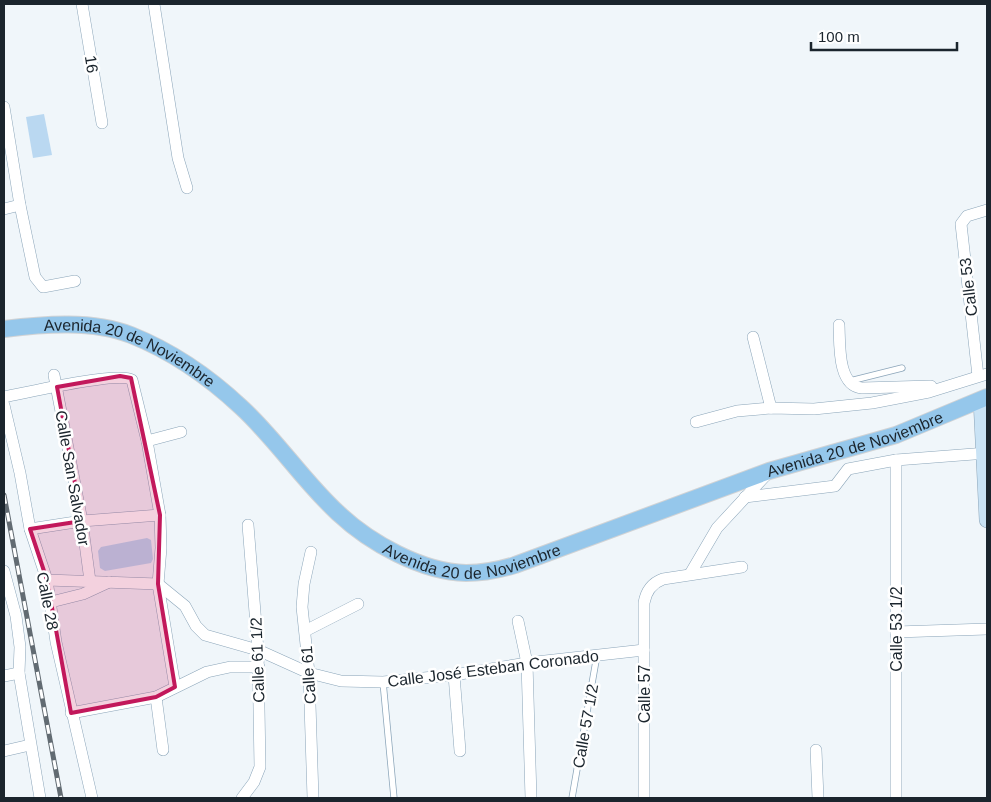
<svg xmlns="http://www.w3.org/2000/svg" width="991" height="802" font-family="Arial,sans-serif">
<style>
.green{fill:#bad8f1}
.lines{fill:none;stroke-linecap:round;stroke-linejoin:round}
.lane-casing{stroke:#8ba5b9;stroke-width:7}
.street-casing{stroke:#8ba5b9;stroke-width:12}
.secondary-casing{stroke:#8ba5b9;stroke-width:16}
.primary-casing{stroke:#d1d3d5;stroke-width:18}
.lane{stroke:#fff;stroke-width:5.5}
.street{stroke:#fff;stroke-width:11}
.secondary{stroke:#cae3f5;stroke-width:15}
.primary{stroke:#95c7eb;stroke-width:16}
.rail-casing{stroke:#626b72;stroke-width:5}
.rail{stroke:#fff;stroke-width:3;stroke-dasharray:9;stroke-linecap:butt}
.marked{fill:#c2185b;fill-opacity:0.2;stroke:#c2185b;stroke-width:4;stroke-linejoin:round}
.labels{text-anchor:middle;stroke-width:5;stroke-linejoin:round;paint-order:stroke}
.street-label{font-size:16px;fill:#1b252d;stroke:#fff}
</style>
<rect width="100%" height="100%" fill="#f0f6fa"/>
<g class="green">
<polygon points="44,114 52,155 33,158 26,117"/>
<polygon points="147,538 151,540 153,559 151,563 105,571 100,568 98,551 101,547"/>
</g>
<g class="lines">
<defs>
<g id="lane">
<polyline points="850,381 902,368"/>
<polyline points="383,682 394,798"/>
<polyline points="572,798 597,655"/>
</g>
<g id="street">
<polyline points="82,4 102,123"/>
<polyline points="154,4 178,158 187,188"/>
<polyline points="4,107 20,205 35,277 43,287 75,281"/>
<polyline points="4,209 20,205"/>
<path d="M 839,325 C 840,343 837,386 862,388 L 931,386"/>
<polyline points="753,337 771,408"/>
<polyline points="54,375 82,521 90,581"/>
<polyline points="978,376 961,224 967,216 987,210"/>
<path d="M 4,397 C 24,393 119,371 132,380 L 147,441 L 160,515 L 161,548 L 158,584 L 175,687"/>
<polyline points="4,405 20,473 30,529 47,580 56,642 92,798"/>
<polyline points="696,422 737,411 771,408 814,409 872,403 929,392 987,374"/>
<polyline points="147,441 181,432"/>
<polyline points="745,497 835,486 848,469 896,460 987,453"/>
<polyline points="30,529 82,521 160,515"/>
<polyline points="311,552 304,584 302,607 309,673 313,798"/>
<polyline points="4,571 16,616 20,647 19,673 40,798"/>
<polyline points="690,574 717,528 767,474"/>
<polyline points="47,580 158,584 185,606 196,626 205,635 258,650 309,673 341,681 383,682 454,675 527,663 644,650"/>
<polyline points="51,602 83,594 109,582"/>
<polyline points="518,621 527,663 531,798"/>
<polyline points="305,631 358,604"/>
<polyline points="896,632 987,629"/>
<polyline points="454,675 460,751"/>
<polyline points="4,676 19,673"/>
<polyline points="156,697 163,750"/>
<polyline points="71,713 156,697 207,672 230,667 259,667"/>
<polyline points="816,750 818,798"/>
<polyline points="4,751 30,745"/>
<polyline points="242,798 254,782 260,767 258,650 248,525"/>
<path d="M 644,798 L 644,603 C 646,591 652,583 663,579 L 742,567"/>
<polyline points="896,798 896,460"/>
</g>
<polyline id="secondary" points="981,400 987,520"/>
<g id="primary">
<path id="s1" d="M 4,329 C 44,324 93,320 131,335 C 171,351 210,378 241,407 C 277,440 303,481 338,513 C 370,543 422,572 466,573 C 483,573 499,570 515,565 L 769,471 L 896,435 L 987,397"/>
</g>
</defs>
<use href="#lane" class="lane-casing"/>
<use href="#street" class="street-casing"/>
<use href="#secondary" class="secondary-casing"/>
<use href="#primary" class="primary-casing"/>
<use href="#lane" class="lane"/>
<use href="#street" class="street"/>
<use href="#secondary" class="secondary"/>
<use href="#primary" class="primary"/>
<defs>
<polyline id="rail" points="4,495 61,798"/>
</defs>
<use href="#rail" class="rail-casing"/>
<use href="#rail" class="rail"/>
</g>
<path class="marked" d="M 120,376 L 131,378 L 160,515 L 158,584 L 175,687 L 156,697 L 71,713 L 47,580 L 30,529 L 82,521 L 57,387 Z"/>
<g class="labels">
<g class="street-label">
<text transform="translate(92 64) rotate(81)" y="6">16</text>
<text transform="translate(968 287) rotate(-97)" y="6">Calle 53</text>
<text dy="6" stroke="none"><textPath href="#s1" startOffset="132">Avenida 20 de Noviembre</textPath></text>
<text dy="6" stroke="none"><textPath href="#s1" startOffset="959">Avenida 20 de Noviembre</textPath></text>
<text transform="translate(73 478) rotate(80)" y="6">Calle San Salvador</text>
<text dy="6" stroke="none"><textPath href="#s1" startOffset="554">Avenida 20 de Noviembre</textPath></text>
<text transform="translate(48 601) rotate(79)" y="6">Calle 28</text>
<text transform="translate(896 629) rotate(-90)" y="6">Calle 53 1/2</text>
<text transform="translate(257 660) rotate(-92)" y="6">Calle 61 1/2</text>
<text transform="translate(493 668) rotate(-7)" y="6">Calle José Esteban Coronado</text>
<text transform="translate(308 675) rotate(-94)" y="6">Calle 61</text>
<text transform="translate(644 694) rotate(-90)" y="6">Calle 57</text>
<text transform="translate(585 726) rotate(-80)" y="6">Calle 57 1/2</text>
</g>
</g>
<rect width="991" height="802" fill="none" stroke="#1b252d" stroke-width="10"/>
<path d="M811 42v8h146v-8" fill="none" stroke="#1b252d" stroke-width="2.5"/>
<text x="818" y="42" font-size="15" fill="#1b252d" stroke="#ffffff" stroke-width="4" paint-order="stroke">100 m</text>
</svg>
